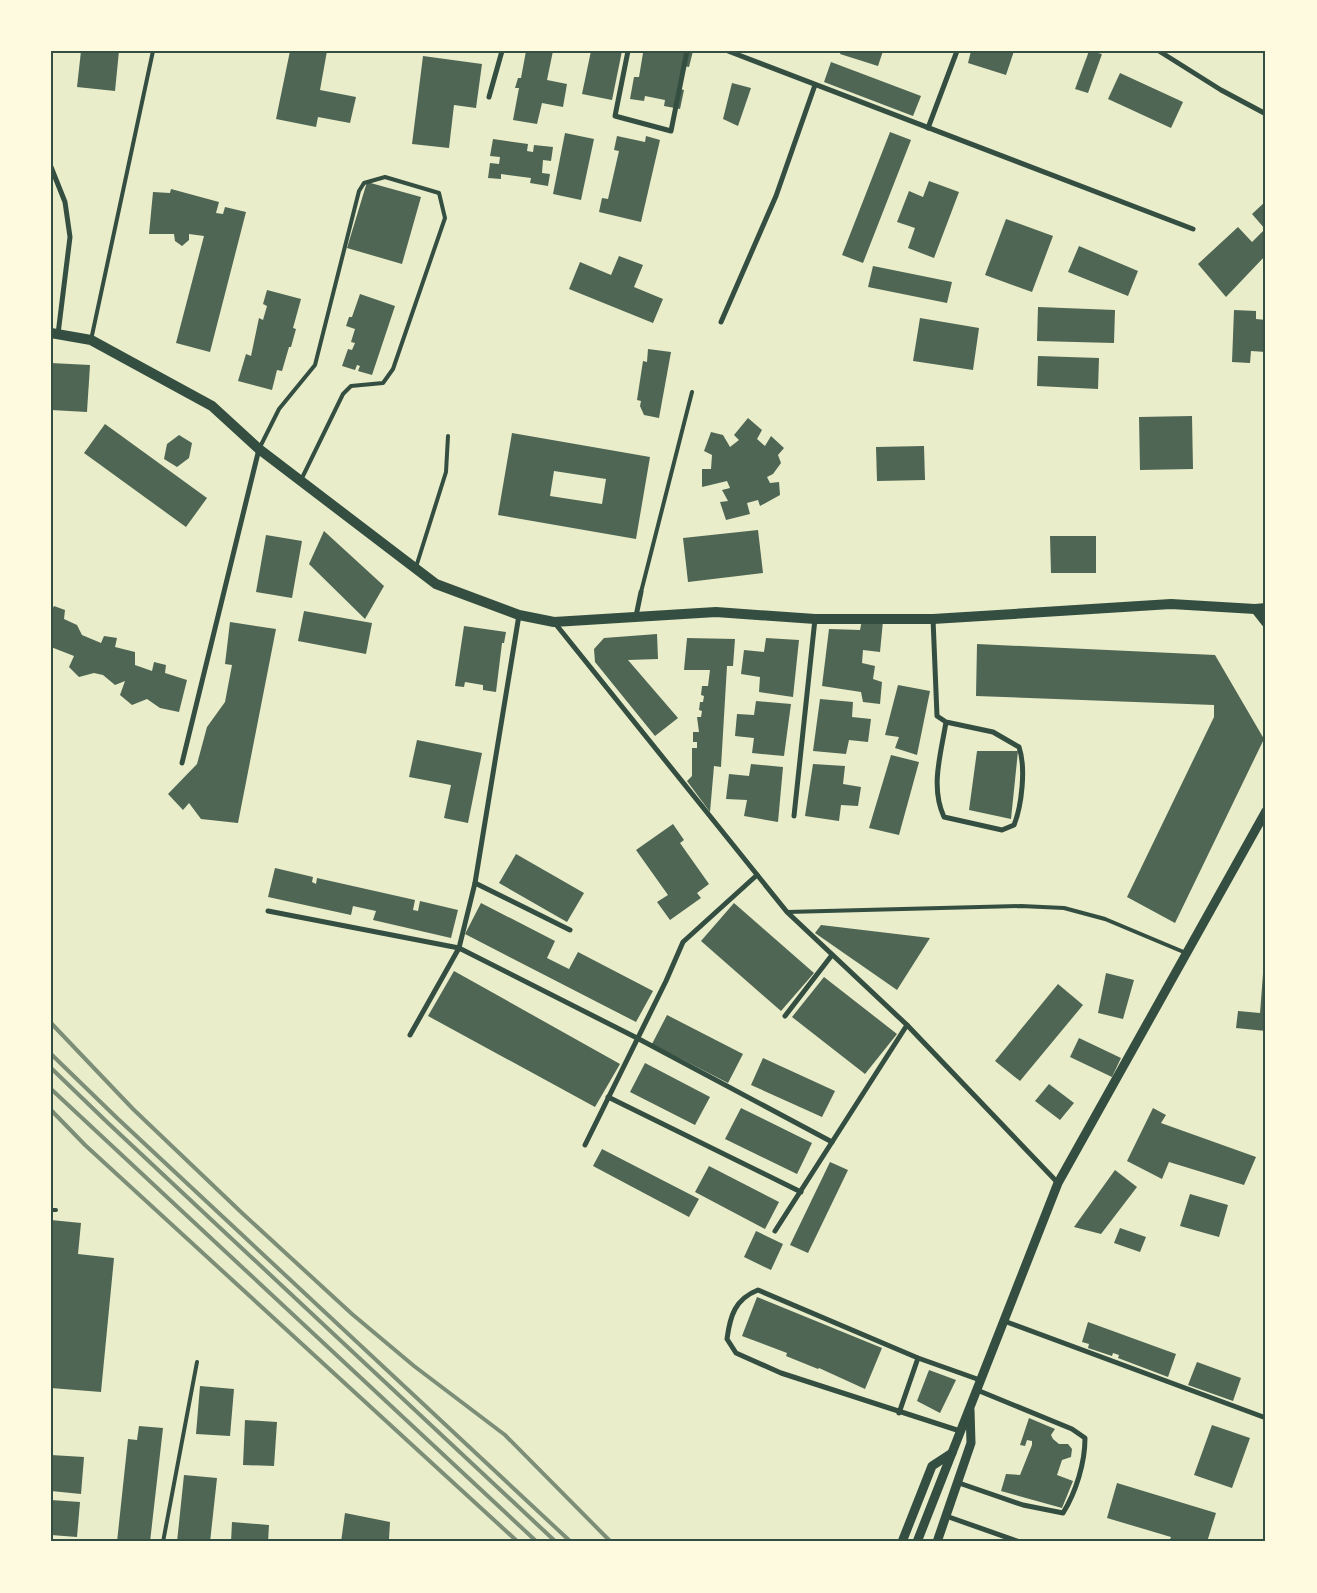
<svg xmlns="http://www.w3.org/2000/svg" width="1317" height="1593" font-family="'Space Grotesk',sans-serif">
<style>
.building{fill:#4f6655;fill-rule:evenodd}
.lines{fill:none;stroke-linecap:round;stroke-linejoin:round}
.service{stroke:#344e41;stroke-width:4}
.minor{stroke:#344e41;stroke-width:5}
.tertiary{stroke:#344e41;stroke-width:9}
.secondary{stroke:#344e41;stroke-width:10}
.rail{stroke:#7c8e77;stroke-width:4}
.neatline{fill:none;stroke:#344e41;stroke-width:2}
</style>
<rect width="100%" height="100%" fill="#e9edc9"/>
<g class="building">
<polygon points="81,51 119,51 115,91 77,87"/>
<polygon points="290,51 327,51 320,90 356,97 350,123 318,117 316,127 276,119"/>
<polygon points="526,51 553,51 547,80 567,84 563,107 542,103 537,124 513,120 519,88 515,88 518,78 521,78"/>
<polygon points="591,51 622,51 612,100 582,94"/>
<polygon points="641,51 693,51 689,67 684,66 680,89 684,90 680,109 664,106 665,100 645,96 644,101 630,99 634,77 639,77 643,53"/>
<polygon points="841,51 883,51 878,66 840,54"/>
<polygon points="971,51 1014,51 1006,75 968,63"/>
<polygon points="1089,51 1102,54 1088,93 1075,89"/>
<polygon points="423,56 482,64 476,108 454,105 449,148 412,144"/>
<polygon points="831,62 921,96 913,116 824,82"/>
<polygon points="1120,73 1183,102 1171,128 1108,99"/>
<polygon points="732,83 751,88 738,126 723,119"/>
<polygon points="890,132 911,140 863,263 842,255"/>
<polygon points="565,133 594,139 581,200 553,194"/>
<polygon points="617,136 645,142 646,136 660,140 641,222 599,212 602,198 608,199 619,151 614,150"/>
<polygon points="493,139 528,144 527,151 533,152 534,145 553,147 551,161 543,160 542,173 550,174 548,186 530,183 531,178 501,174 501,179 488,178 490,163 499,164 500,157 490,156"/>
<polygon points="929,181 959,192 934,258 908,248 915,228 897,222 909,191 923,197"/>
<polygon points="367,182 421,197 402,264 347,248"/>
<polygon points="171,189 219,202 216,213 223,214 225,207 246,212 210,352 176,343 204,236 189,234 189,240 182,246 175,241 174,234 149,234 153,192 170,193"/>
<polygon points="1266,201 1266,255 1226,297 1198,264 1238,227 1252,242 1265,229 1252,214"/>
<polygon points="1006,219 1053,236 1032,292 985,275"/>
<polygon points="1079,246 1138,271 1128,296 1068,272"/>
<polygon points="619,256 643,265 634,287 663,299 653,323 569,289 580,262 611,275"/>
<polygon points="873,266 952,282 947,303 868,287"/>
<polygon points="267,290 301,299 293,328 296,329 291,347 289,347 282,371 277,370 272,390 238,381 246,354 251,356 259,318 263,320 267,306 263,304"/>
<polygon points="360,294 395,306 372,375 358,371 360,366 357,365 355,370 342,366 348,349 352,350 355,343 351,342 355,329 346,326 349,317 352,317"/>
<polygon points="1038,307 1115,310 1114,343 1037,341"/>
<polygon points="1234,310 1256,311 1256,319 1266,320 1266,352 1251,351 1250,363 1232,362"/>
<polygon points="920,318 979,328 973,370 913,361"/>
<polygon points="648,349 671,352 659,418 644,415 640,406 641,401 637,400 643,361 647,362"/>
<polygon points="1038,356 1099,358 1098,389 1037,386"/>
<polygon points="51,363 90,365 87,412 51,410"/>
<polygon points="1192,416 1193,469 1140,470 1139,417"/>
<polygon points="748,418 762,430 757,439 765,446 771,436 784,448 778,455 781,463 773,474 767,477 770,483 779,482 780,495 760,506 758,500 747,503 750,514 726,520 720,502 728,501 722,490 730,488 727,481 702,487 702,469 711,469 712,455 704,451 711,432 723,435 730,447 739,440 734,435"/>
<polygon points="105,424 207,498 186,527 84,453"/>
<path d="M 512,433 L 650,457 L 636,539 L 498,515 ZM 554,471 L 606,479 L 602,504 L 550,496 Z"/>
<polygon points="179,435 192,443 189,458 177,467 164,459 167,444"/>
<polygon points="924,446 925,480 877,481 876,447"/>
<polygon points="758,530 763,573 688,582 683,538"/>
<polygon points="324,531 384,586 365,619 309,564"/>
<polygon points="266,535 302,541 292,598 256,592"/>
<polygon points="1050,536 1096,536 1096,573 1051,573"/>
<polygon points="54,606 65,610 64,619 77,625 82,635 101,643 104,636 117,638 115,647 135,652 135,665 152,671 154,662 166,665 165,673 187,680 179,712 160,708 147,699 132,705 120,695 125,681 115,685 103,675 94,673 79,677 69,667 74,656 51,647 51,611"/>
<polygon points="304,611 372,623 366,654 298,641"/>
<polygon points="862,620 883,621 880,652 863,650 862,663 875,666 873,679 882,682 880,704 863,702 861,692 822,686 829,629 860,630"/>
<polygon points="230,622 276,629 238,823 201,819 189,803 183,810 168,794 197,764 207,727 225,702 232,665 225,664"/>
<polygon points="464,626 506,632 504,643 502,643 496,692 483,690 483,685 465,682 464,687 455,686"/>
<polygon points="657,634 658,659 628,660 678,718 655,736 595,662 594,649 604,638"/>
<polygon points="687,638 735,639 733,666 727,666 721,767 714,766 710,812 687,781 692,776 692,748 697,748 697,742 693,742 693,732 699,732 697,717 701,717 702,711 699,710 700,702 703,702 704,696 701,695 702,686 708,686 710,670 684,670"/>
<polygon points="766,638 799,640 793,697 759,692 760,677 741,674 744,650 764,652"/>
<polygon points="977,644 1215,655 1264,739 1175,923 1127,897 1214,717 1214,705 976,696"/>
<polygon points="898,685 930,691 917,755 895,748 899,737 885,735"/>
<polygon points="820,699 853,702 852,717 871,719 868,742 849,740 846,754 813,751"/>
<polygon points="756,701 791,704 784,756 752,753 754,738 735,736 737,714 754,715"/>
<polygon points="417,740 482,753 468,823 444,818 451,785 409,777"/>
<polygon points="977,751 1018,751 1011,819 969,810"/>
<polygon points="891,755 919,762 899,835 869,828"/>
<polygon points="751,764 783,767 778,822 744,816 747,800 726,799 729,774 749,776"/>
<polygon points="813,764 845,766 843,784 861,787 858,806 841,805 839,821 805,816"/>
<polygon points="673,824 684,840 680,843 709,884 697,893 701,898 670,920 657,902 668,895 636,850"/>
<polygon points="516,854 584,893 567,922 499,883"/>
<polygon points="275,868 313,877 312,882 316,884 317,878 415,900 413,910 418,911 420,901 458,910 451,938 373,920 376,911 353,906 351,915 268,897"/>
<polygon points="481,903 555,941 547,958 569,969 578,952 653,991 636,1022 465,934"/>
<polygon points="734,903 814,973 781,1011 701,941"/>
<polygon points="821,925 930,938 897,990 815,933"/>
<polygon points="454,971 620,1064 595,1107 428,1016"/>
<polygon points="1106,973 1134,980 1123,1019 1098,1013"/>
<polygon points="1263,974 1266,975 1266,1031 1236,1028 1238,1011 1260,1013"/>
<polygon points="824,977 897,1034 865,1074 792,1017"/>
<polygon points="1058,984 1083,1005 1020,1081 995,1061"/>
<polygon points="667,1015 743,1054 728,1083 652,1044"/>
<polygon points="1079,1038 1121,1058 1112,1077 1070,1057"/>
<polygon points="763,1058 835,1091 822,1117 751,1085"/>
<polygon points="645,1063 710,1097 695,1125 630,1092"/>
<polygon points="1049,1084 1074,1103 1060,1120 1035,1101"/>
<polygon points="741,1108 812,1143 797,1174 725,1139"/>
<polygon points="1153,1108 1166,1115 1161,1123 1256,1157 1244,1185 1169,1162 1162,1179 1127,1161"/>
<polygon points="602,1149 699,1199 689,1217 593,1166"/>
<polygon points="830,1162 848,1170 808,1253 790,1245"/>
<polygon points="709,1166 779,1202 765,1229 695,1192"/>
<polygon points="1115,1170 1137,1187 1101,1234 1074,1227"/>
<polygon points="1190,1194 1228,1205 1219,1237 1180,1226"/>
<polygon points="51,1220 81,1223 78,1254 114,1258 101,1392 51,1388"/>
<polygon points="1120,1228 1146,1237 1140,1252 1114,1243"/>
<polygon points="756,1231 783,1244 771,1270 744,1257"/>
<polygon points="757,1297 882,1348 865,1389 819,1368 818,1369 786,1356 787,1353 742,1336"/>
<polygon points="1088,1322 1176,1354 1168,1377 1118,1358 1119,1355 1113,1353 1112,1356 1088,1348 1089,1344 1082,1342"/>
<polygon points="1197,1362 1241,1378 1233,1401 1188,1385"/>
<polygon points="929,1370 956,1380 940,1413 917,1401"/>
<polygon points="200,1386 234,1389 230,1436 196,1434"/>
<polygon points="1029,1418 1055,1429 1051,1435 1053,1439 1059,1444 1068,1444 1072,1449 1071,1457 1062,1460 1057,1475 1073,1481 1062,1508 1001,1491 1006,1474 1020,1475 1032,1445 1032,1441 1027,1440 1025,1446 1020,1445"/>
<polygon points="245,1420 277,1422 274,1466 243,1465"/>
<polygon points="1212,1425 1250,1438 1232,1488 1194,1475"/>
<polygon points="139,1426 163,1428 150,1542 117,1542 128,1439 137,1440"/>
<polygon points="51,1455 84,1457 81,1494 51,1491"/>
<polygon points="184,1475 217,1478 210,1542 177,1542"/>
<polygon points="1117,1483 1216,1513 1207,1542 1169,1542 1171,1537 1107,1518"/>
<polygon points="51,1500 80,1502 77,1537 51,1535"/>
<polygon points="345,1513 390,1522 389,1539 391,1542 341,1542"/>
<polygon points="232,1522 269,1525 268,1542 231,1542"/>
</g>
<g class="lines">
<g class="service">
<polyline points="91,340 153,51"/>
<polyline points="259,449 279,409 315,365 359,191 364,183 385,177 439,193 445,218 393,369 383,383 351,386 343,394 301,480"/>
<polyline points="416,567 446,472 448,436"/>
<polyline points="641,592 692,392"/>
<polyline points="787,912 1021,906 1064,908 1105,919 1186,953"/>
<polyline points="51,1210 56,1210"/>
<polyline points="163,1542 197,1362"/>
</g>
<g class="minor">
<polyline points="628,51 615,116 671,131 687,51"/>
<polyline points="728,51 1193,229"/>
<polyline points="1159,51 1221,90 1266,114"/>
<polyline points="489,97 502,51"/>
<polyline points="928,128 957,51"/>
<polyline points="51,167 65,202 70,237 58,334"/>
<polyline points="721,322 776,196 815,85"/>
<polyline points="636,616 641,592"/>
<path d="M 933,619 L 937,716 L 946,722 L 993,732 L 1019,747 C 1026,767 1022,805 1014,825 L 1002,830 L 944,817 C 930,787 941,754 946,722"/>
<polyline points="554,622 787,912 907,1025 1058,1183"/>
<polyline points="182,763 259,449"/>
<polyline points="794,816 815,619"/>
<polyline points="475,883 570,930"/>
<polyline points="268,911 459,948 637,1038 832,1142"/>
<polyline points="785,1016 832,955"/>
<polyline points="410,1035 459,948 475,883 519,615"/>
<polyline points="608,1097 801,1192"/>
<polyline points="585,1145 666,981 683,942 757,875"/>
<polyline points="775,1231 907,1025"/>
<polyline points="1004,1321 1266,1418"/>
<polyline points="899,1413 918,1358"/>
<path d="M 960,1431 L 781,1373 L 736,1353 L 727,1339 C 730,1316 735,1299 758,1290 L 918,1358 L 980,1380"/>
<path d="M 959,1483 L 1023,1505 L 1063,1513 C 1076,1492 1085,1463 1085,1438 L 1072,1429 L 977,1390"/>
<polyline points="946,1516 1020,1542"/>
</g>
<g class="tertiary">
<polyline points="1255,609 1266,623"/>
<polyline points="902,1542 932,1466 952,1453"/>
<polyline points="917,1542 1058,1183 1266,811"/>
<polyline points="937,1542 971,1443 970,1410"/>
</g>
<polyline class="secondary" points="51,333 91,340 212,406 259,449 436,584 519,615 554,622 716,612 815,619 933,619 1171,604 1255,609 1266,608"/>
<g class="rail">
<polyline points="51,1023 133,1109 242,1213 352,1314 414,1366 505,1435 611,1542"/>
<polyline points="51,1054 117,1118 571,1542"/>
<polyline points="51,1068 108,1123 556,1542"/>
<polyline points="51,1089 537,1542"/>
<polyline points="51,1110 85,1145 518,1542"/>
</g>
</g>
<rect width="1317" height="1593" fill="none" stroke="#fefae0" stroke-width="105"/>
<rect x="52" y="52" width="1212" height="1488" class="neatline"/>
</svg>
